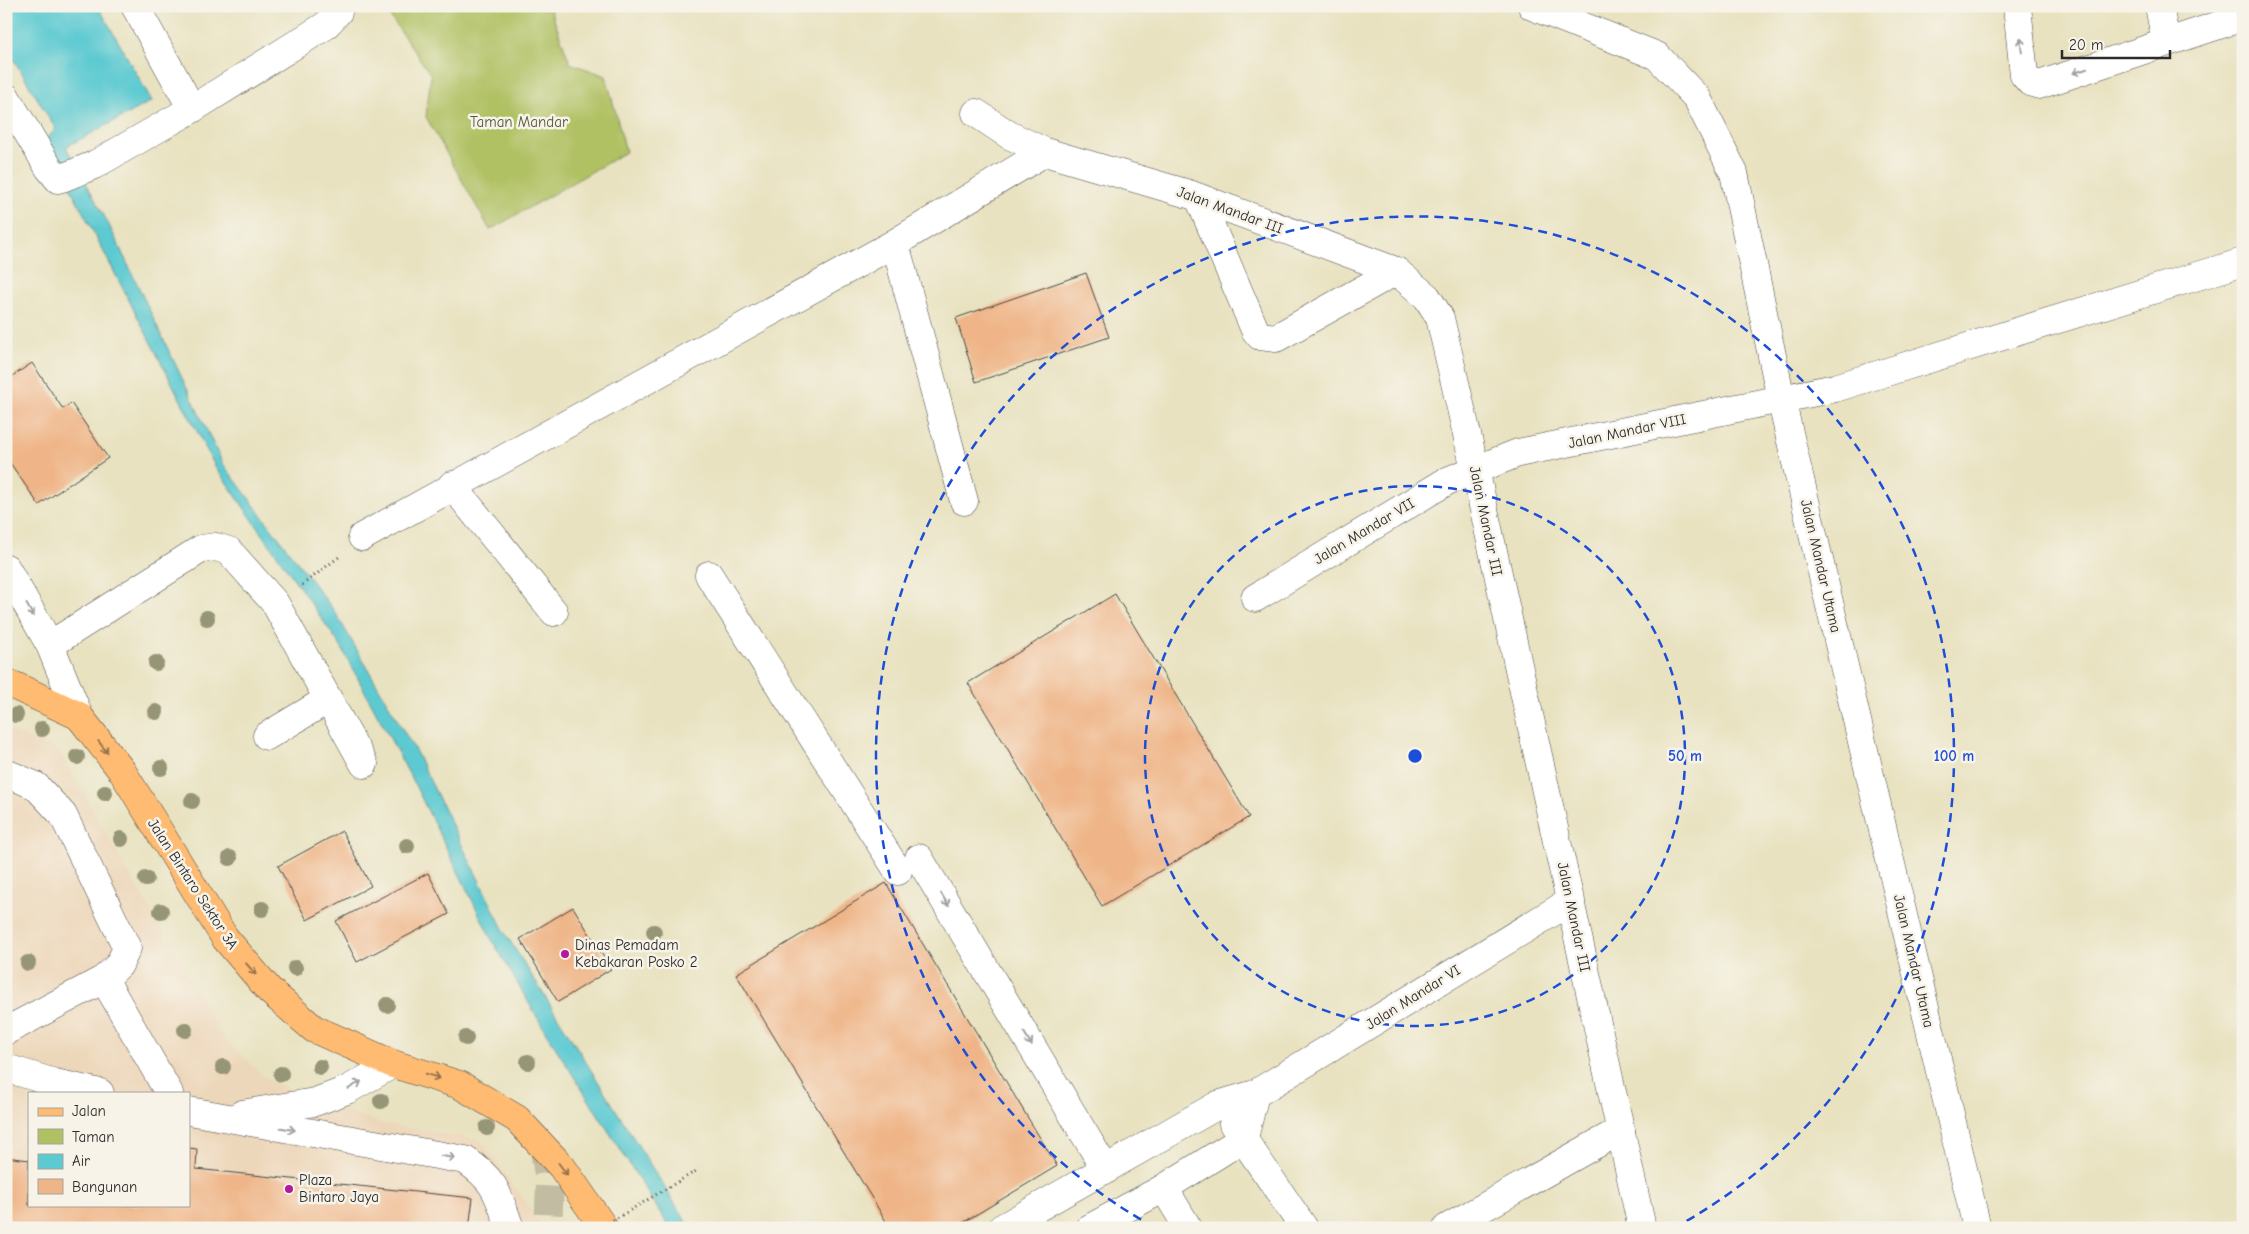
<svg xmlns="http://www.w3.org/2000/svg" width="2249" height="1234" font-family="'Comic Neue',sans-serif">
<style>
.built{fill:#edd7ba;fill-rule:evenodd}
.green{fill:#b0c164;stroke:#6e7648}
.water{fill:#5dcad2;stroke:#447a7e}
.building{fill:#efb588}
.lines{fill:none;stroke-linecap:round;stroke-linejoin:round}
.minor-tunnel{stroke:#c2bda2;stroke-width:28;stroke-dasharray:28 14;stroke-linecap:butt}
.minor-casing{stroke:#474641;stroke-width:29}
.major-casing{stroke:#474641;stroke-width:29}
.path{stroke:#474641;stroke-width:3;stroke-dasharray:1 4;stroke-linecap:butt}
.minor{stroke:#fff;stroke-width:28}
.major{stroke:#ffbb71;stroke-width:28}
.path-bridge{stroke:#474641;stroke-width:3;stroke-dasharray:1 4;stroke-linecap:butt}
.tree{fill:#969677}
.oneway{stroke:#a0a0a0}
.oneway2{stroke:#95734e}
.ring{fill:none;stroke:#1d4ed8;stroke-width:2.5;stroke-dasharray:9 6}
.poi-dot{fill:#b5179e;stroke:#f7f3e8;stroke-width:2}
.labels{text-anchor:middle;stroke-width:5;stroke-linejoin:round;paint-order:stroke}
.park-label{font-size:15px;fill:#53583c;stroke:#f7f3e8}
.street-label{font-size:15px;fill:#2b2b2b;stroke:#f7f3e8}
.poi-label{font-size:15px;fill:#2b2b2b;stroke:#f7f3e8;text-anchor:start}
.centre{fill:#1d4ed8;stroke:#f7f3e8;stroke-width:2.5}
.ring-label{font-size:15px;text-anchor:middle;font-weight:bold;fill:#1d4ed8;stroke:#f7f3e8;stroke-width:5;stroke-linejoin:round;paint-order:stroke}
</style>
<rect width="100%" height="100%" fill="#f7f3e8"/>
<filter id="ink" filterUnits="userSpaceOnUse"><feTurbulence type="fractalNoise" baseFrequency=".02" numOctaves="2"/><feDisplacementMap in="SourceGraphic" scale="10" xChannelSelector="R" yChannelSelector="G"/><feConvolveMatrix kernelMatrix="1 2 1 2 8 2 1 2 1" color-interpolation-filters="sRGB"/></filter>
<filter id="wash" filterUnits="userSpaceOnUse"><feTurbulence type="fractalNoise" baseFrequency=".0096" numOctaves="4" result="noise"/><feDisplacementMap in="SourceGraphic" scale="20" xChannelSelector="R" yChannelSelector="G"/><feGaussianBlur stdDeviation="1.12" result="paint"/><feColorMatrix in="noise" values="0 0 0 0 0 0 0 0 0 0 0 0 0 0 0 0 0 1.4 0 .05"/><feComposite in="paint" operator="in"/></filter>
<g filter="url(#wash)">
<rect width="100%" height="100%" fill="#e8e2c0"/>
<path class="built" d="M 6,729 L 59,751 L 225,1040 L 269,1081 L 380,1123 L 481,1140 L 544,1228 L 6,1228 ZM 29,1093 L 189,1093 L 189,1205 L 29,1205 Z"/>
<polygon class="green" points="383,6 549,6 570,63 606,76 626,152 490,230 426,117 431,75"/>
<polygon class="water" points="6,6 98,6 152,101 66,147 107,221 223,464 335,612 417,754 505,933 690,1228 670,1228 547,1034 491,938 414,783 340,645 215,466 69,185 47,138 56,129 6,47"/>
<g id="blocks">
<g class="building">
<polygon points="1086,273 1109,337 976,382 956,318"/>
<polygon points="32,363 63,409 71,403 108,458 39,505 6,457 6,369 11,377"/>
<polygon points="1115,594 1249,817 1102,906 968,683"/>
<polygon points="342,831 371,886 307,920 278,866"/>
<polygon points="428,873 449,914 357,962 336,921"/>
<polygon points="886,883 1057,1166 954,1228 890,1228 736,974"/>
<polygon points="573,907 611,969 558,1002 520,939"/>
<polygon points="189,1148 197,1149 196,1169 473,1198 469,1228 6,1228 6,1157 29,1160 29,1205 189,1205"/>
</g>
</g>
</g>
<g filter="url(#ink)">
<use href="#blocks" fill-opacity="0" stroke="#474641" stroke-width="1"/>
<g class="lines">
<polyline class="minor-tunnel" points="543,1145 550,1185 548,1228"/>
<defs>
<g id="minor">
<polyline points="135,6 192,109"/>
<polyline points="1532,6 1657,56 1697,98 1734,173 1781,399 1977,1228"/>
<polyline points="2017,6 2024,75 2030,82 2039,85 2243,17"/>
<polyline points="2159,6 2166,42"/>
<polyline points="6,97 49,168 58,179 62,178 94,165 192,109 325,26 338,12 337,6"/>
<polyline points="976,113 1009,135 1045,152 1192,195 1396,271 1427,297 1440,318 1475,469 1642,1228"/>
<polyline points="1199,198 1255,330 1260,336 1276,338 1396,271"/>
<polyline points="895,243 964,501"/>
<polyline points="452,485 554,612"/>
<polyline points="362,537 895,243 1045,152"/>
<polyline points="6,568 50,645 79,716"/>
<polyline points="709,575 898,871"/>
<polyline points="1255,598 1447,481 1518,453 1835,388 2243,262"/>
<polyline points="50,645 201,549 216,547 229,551 275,603 364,764"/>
<polyline points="267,736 327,700"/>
<polyline points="6,773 36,786 63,815 127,948 119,965 104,979 6,1031"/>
<polyline points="919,858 1106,1170"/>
<polyline points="104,979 169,1093"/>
<polyline points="6,1068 55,1083 100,1093"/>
<path d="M 189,1111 L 465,1160 C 496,1180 498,1195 510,1228"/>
<polyline points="242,1114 315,1102 347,1090 393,1064"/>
<polyline points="1233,1124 1304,1228"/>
<polyline points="1164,1188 1188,1228"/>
<polyline points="1002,1228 1218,1105 1255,1094 1571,901"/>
<polyline points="1090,1228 1164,1188 1244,1138 1255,1094"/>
<polyline points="1447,1228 1621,1130"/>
</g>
<polyline id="major" points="6,685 15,686 79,716 122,771 225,938 270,991 314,1029 393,1064 460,1085 517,1119 562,1167 604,1228"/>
</defs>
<use href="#minor" class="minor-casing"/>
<use href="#major" class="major-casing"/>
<polyline class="path" points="302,585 339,557"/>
<use href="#minor" class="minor"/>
<use href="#major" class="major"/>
<polyline class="path-bridge" points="600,1228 696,1171"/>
</g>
<g class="tree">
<circle cx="207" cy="618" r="8"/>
<circle cx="156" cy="663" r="8"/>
<circle cx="156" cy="712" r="8"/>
<circle cx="16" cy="715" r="8"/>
<circle cx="42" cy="729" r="8"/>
<circle cx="77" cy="757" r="8"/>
<circle cx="161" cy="768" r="8"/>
<circle cx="105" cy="793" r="8"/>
<circle cx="192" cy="801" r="8"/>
<circle cx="121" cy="839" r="8"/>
<circle cx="407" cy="846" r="8"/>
<circle cx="230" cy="858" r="8"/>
<circle cx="146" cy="879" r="8"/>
<circle cx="262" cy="909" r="8"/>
<circle cx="161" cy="911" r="8"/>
<circle cx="654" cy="932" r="8"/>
<circle cx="28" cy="963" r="8"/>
<circle cx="295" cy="968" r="8"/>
<circle cx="387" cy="1005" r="8"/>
<circle cx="185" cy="1030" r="8"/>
<circle cx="466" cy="1038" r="8"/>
<circle cx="528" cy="1062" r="8"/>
<circle cx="223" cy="1067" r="8"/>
<circle cx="320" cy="1067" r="8"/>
<circle cx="281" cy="1074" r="8"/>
<circle cx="381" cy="1101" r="8"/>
<circle cx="487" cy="1128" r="8"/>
</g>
<defs><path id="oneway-shaft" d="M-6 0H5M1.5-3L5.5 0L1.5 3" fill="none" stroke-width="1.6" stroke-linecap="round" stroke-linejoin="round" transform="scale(1.25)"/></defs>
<g class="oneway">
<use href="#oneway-shaft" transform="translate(2021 45) rotate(-96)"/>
<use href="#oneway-shaft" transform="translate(2080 71) rotate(162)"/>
<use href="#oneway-shaft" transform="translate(30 610) rotate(60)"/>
<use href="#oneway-shaft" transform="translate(945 900) rotate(59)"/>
<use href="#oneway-shaft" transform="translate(1028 1039) rotate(59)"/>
<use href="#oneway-shaft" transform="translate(355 1085) rotate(-30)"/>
<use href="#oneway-shaft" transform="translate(288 1129) rotate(10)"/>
<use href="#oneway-shaft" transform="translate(448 1157) rotate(10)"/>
</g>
<g class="oneway2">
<use href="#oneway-shaft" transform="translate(103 747) rotate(52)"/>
<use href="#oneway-shaft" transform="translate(251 969) rotate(49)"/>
<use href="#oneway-shaft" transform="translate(433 1076) rotate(18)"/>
<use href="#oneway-shaft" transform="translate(563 1169) rotate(53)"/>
</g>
</g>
<g class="ring">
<circle cx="1415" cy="756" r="270"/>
<path d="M1154 1227A539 539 0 1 1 1676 1227"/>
</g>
<g class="poi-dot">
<circle cx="565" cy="954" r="5"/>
<circle cx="289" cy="1189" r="5"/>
</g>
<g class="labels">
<g class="park-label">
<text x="519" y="127">Taman Mandar</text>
</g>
<g class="street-label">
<text transform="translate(1230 210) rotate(20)" y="5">Jalan Mandar III</text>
<text transform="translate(1627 431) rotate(-12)" y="5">Jalan Mandar VIII</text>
<text transform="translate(1486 521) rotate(78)" y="5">Jalan Mandar III</text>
<text transform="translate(1364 531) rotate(-31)" y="5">Jalan Mandar VII</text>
<text transform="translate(1821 566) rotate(77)" y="5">Jalan Mandar Utama</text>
<text transform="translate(193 884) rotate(57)" y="5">Jalan Bintaro Sektor 3A</text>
<text transform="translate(1574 917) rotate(78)" y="5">Jalan Mandar III</text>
<text transform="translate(1914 961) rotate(77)" y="5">Jalan Mandar Utama</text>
<text transform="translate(1413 997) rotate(-32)" y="5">Jalan Mandar VI</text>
</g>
<g class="poi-label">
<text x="575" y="950">Dinas Pemadam<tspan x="575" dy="17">Kebakaran Posko 2</tspan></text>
<text x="299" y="1185">Plaza<tspan x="299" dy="17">Bintaro Jaya</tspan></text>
</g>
</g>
<circle cx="1415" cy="756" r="8" class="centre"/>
<g class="ring-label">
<text x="1685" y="761">50 m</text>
<text x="1954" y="761">100 m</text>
</g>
<rect width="2249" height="1234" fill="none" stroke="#f7f3e8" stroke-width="25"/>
<rect x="28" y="1092" width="162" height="115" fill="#f7f3e8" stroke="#a5a39c"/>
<rect x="38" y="1108" width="25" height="8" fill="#ffbb71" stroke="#a5a39c"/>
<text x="72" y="1116" font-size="15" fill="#2b2b2b">Jalan</text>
<rect x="38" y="1129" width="25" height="15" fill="#b0c164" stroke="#a5a39c"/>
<text x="72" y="1142" font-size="15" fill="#2b2b2b">Taman</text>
<rect x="38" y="1154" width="25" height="15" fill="#5dcad2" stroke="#a5a39c"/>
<text x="72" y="1166" font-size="15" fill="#2b2b2b">Air</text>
<rect x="38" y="1179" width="25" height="15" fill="#efb588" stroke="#a5a39c"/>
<text x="72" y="1192" font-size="15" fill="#2b2b2b">Bangunan</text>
<path d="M2062 50v8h108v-8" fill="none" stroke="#2b2b2b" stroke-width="2.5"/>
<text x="2069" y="50" font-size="15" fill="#2b2b2b" stroke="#f7f3e8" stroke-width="4" paint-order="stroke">20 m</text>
</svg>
